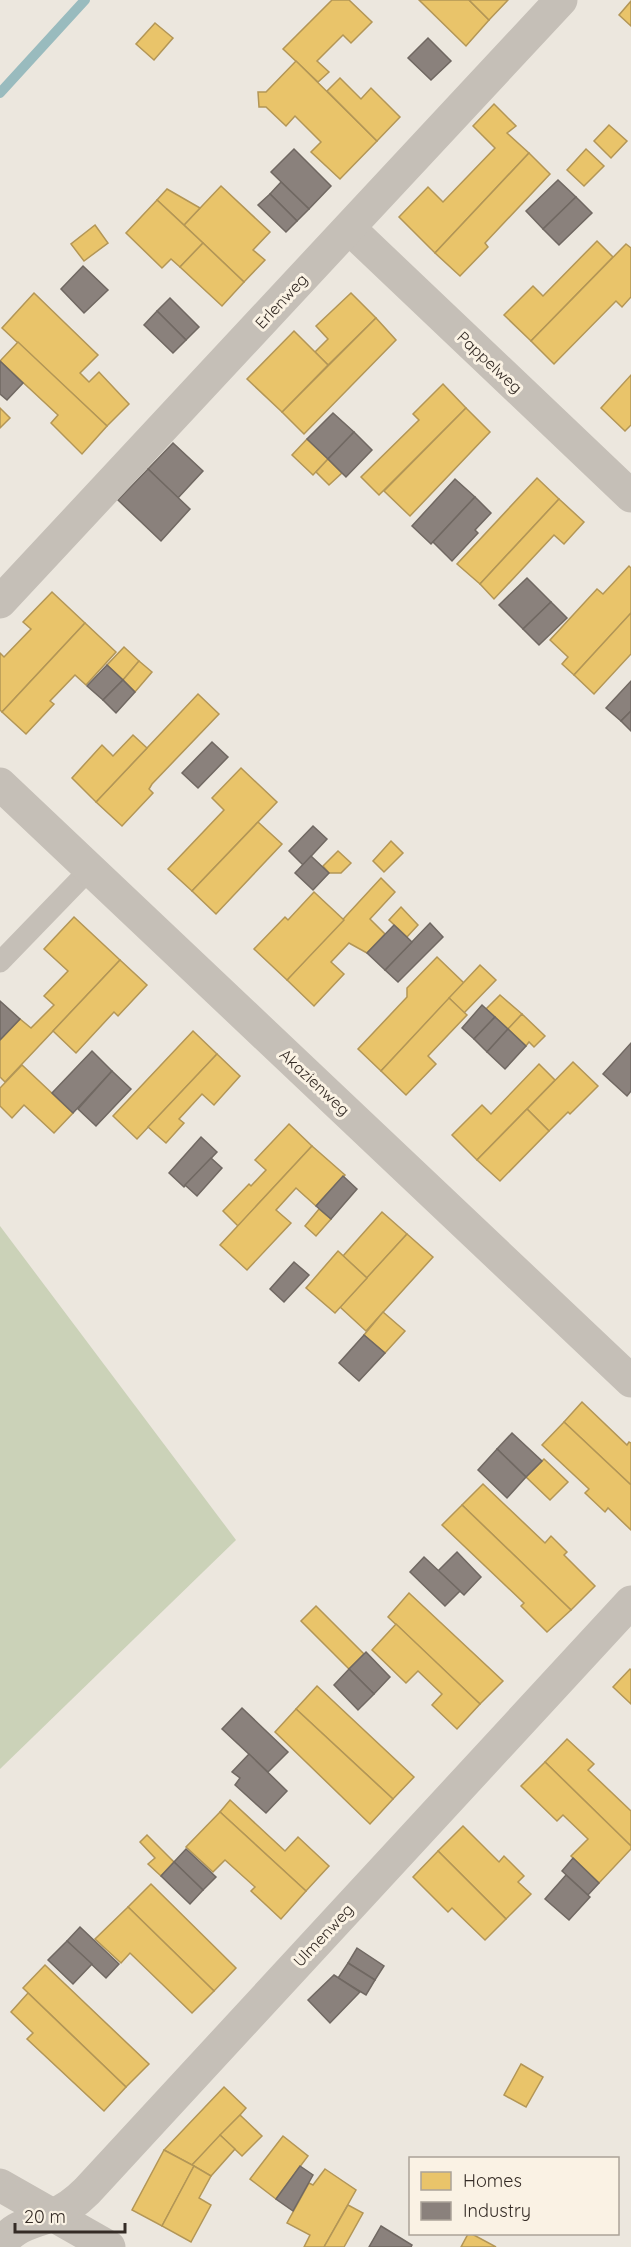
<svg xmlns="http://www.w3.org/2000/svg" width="631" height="2247" font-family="Quicksand,sans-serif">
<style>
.green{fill:#cbd2b8}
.homes{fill:#e9c46a;stroke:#b39656;stroke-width:1.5}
.industry{fill:#8a817c;stroke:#706862;stroke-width:1.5}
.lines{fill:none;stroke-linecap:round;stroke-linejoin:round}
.stream{stroke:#99bbbe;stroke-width:10}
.lane{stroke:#c5bfb7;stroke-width:21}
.street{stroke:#c5bfb7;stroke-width:33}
.labels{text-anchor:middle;stroke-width:6;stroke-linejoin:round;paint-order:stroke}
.street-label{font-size:16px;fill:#352c26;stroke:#faf2e4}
</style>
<rect width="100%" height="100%" fill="#ece7de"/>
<polygon class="green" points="0,1226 236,1540 0,1769"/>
<g class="homes">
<polygon points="332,0 349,0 372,22 351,43 343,35 317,61 329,72 318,82 283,49"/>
<polygon points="419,0 469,0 489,20 466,46"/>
<polygon points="469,0 508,0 489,20"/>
<polygon points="631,1 631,26 619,15"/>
<polygon points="155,23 173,38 154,60 136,44"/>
<polygon points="296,61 377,141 340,179 311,152 321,142 295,116 286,126 266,107 259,107 258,92 266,92"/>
<polygon points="340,78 361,99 371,88 400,117 377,141 327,91"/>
<polygon points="494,104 516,126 507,133 529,153 435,253 399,217 428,187 443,202 495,148 473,126"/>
<polygon points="609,125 627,141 611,158 594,141"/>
<polygon points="586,149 604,166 584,186 567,170"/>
<polygon points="529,153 550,174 485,243 488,247 460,276 435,253"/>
<polygon points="221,186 270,232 253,250 265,260 244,282 184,225"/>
<polygon points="167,189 200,208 184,225 157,200"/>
<polygon points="157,200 203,243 180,267 171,259 162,268 126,233"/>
<polygon points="95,225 108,243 84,261 71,244"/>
<polygon points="597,241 613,257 531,341 504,315 533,286 543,296"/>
<polygon points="203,243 244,282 222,306 180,267"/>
<polygon points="626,244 631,248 631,297 622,307 616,301 554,364 531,341"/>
<polygon points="34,293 98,355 80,373 89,382 99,372 129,404 107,426 2,328"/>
<polygon points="351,293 376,318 328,365 315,352 328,339 316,326"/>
<polygon points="376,318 396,340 304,434 282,412"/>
<polygon points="294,331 328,365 282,412 247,379"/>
<polygon points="18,342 107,426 82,454 51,423 58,415 0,361"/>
<polygon points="631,375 631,425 625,431 601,408"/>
<polygon points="443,384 466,408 379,495 361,477 419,420 413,414"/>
<polygon points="0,408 10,418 0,428"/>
<polygon points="466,408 490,432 410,516 384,491"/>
<polygon points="307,439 328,459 313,475 292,455"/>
<polygon points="328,459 342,473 329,485 316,472"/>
<polygon points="537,478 559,499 480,584 457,564"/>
<polygon points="559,499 584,522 564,544 554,535 494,599 480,584"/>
<polygon points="629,566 631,568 631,613 574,675 562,664 568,657 550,640 597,589 603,594"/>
<polygon points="52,592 85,623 2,712 0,710 0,653 4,657 31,629 23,622"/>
<polygon points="631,613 631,654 594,694 574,675"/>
<polygon points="85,623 116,652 86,685 75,675 50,701 54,704 26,734 2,712"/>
<polygon points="124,647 139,661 123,680 107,665"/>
<polygon points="139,661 152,672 135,692 123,680"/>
<polygon points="198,694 219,714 152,784 149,789 153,793 122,826 96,802"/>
<polygon points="133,735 147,748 96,802 72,778 102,745 113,756"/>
<polygon points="241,768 277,802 192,891 168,869 224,810 212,798"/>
<polygon points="258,822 282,844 216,914 192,891"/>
<polygon points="391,841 403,853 384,872 373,861"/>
<polygon points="338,851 351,863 341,873 329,873 323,866"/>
<polygon points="381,878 395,892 370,919 385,934 367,953 349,943 331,962 344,974 314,1006 287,980"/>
<polygon points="314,892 344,920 287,980 254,949 285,917 288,920"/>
<polygon points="401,907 418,925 407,937 389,920"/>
<polygon points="74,917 120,960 5,1082 0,1077 0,1040 20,1019 31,1028 54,1005 44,996 68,971 44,949"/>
<polygon points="437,957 464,983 381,1071 358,1049 407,997 407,988"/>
<polygon points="120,960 147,985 118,1016 114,1012 76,1053 53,1031"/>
<polygon points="480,965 496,980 464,1013 449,998"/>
<polygon points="500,995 522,1014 508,1029 486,1009"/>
<polygon points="449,998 467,1015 428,1056 436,1064 406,1095 381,1071"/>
<polygon points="522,1014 545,1036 534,1047 529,1042 526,1046 508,1029"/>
<polygon points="193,1031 217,1054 137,1139 113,1116"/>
<polygon points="217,1054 240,1076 214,1105 202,1094 179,1119 184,1123 166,1143 148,1127"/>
<polygon points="573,1062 598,1086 570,1114 568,1112 549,1131 527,1109"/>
<polygon points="539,1064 555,1080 477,1160 452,1135 482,1105 491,1114"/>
<polygon points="22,1065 73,1113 54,1133 24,1105 12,1118 0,1106 0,1088"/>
<polygon points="527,1109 549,1131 500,1181 477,1160"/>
<polygon points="289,1124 312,1146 238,1226 223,1211 249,1184 251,1186 266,1170 255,1160"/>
<polygon points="312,1146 345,1175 316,1206 296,1188 276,1210 291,1223 247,1270 220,1245"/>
<polygon points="319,1209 331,1219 316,1236 305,1226"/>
<polygon points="382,1212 407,1234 367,1278 343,1256"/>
<polygon points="407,1234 433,1257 366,1331 340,1307"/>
<polygon points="338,1251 367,1278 335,1313 306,1288"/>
<polygon points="383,1312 405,1331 385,1353 364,1335"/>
<polygon points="582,1402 627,1445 629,1442 631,1443 631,1485 564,1422"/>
<polygon points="564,1422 631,1485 631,1530 608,1508 605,1512 585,1493 589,1489 542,1445"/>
<polygon points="544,1459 568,1482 550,1500 526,1477"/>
<polygon points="483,1484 545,1543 551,1536 567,1552 564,1555 595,1586 571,1610 462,1505"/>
<polygon points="462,1505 571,1610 547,1632 521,1606 524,1603 442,1525"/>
<polygon points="409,1593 503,1681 480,1704 388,1617"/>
<polygon points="316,1606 364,1654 349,1669 301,1621"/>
<polygon points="396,1624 480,1704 457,1729 432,1705 442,1694 418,1671 406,1683 372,1650"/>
<polygon points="630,1669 631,1670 631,1704 613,1687"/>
<polygon points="317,1686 414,1777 393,1799 296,1709"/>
<polygon points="296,1709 393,1799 370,1824 275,1732"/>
<polygon points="567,1739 594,1764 588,1770 631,1811 631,1846 545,1762"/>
<polygon points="545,1762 631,1846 631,1849 599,1883 571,1856 588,1839 563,1815 557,1821 521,1786"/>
<polygon points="230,1800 285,1851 298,1837 329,1866 306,1891 220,1812"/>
<polygon points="220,1812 306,1891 281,1919 251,1891 255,1887 225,1860 213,1872 186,1847"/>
<polygon points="463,1826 499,1862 504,1856 524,1876 518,1882 531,1894 506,1919 438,1851"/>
<polygon points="147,1835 174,1862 161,1876 148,1864 155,1858 140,1842"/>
<polygon points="438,1851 506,1919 485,1940 452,1908 448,1912 413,1877"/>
<polygon points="151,1884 236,1968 214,1991 128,1907"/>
<polygon points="128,1907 214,1991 192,2013 130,1953 121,1963 95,1939"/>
<polygon points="45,1965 149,2064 126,2087 23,1988"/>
<polygon points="28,1993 126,2087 104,2111 27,2039 33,2033 11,2012"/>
<polygon points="521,2064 543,2077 526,2107 504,2095"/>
<polygon points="224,2087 246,2108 240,2115 192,2165 164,2150"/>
<polygon points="240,2115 262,2136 242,2156 220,2135"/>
<polygon points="220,2135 235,2149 211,2176 192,2165"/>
<polygon points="283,2136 308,2156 276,2199 250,2179"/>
<polygon points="164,2150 194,2166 162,2226 132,2210"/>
<polygon points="194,2166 211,2176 199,2198 211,2205 191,2242 162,2226"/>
<polygon points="325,2169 356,2190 324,2247 304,2247 310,2235 287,2223 309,2183 313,2185"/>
<polygon points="348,2205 363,2213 344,2247 324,2247"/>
<polygon points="468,2234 472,2234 496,2247 461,2247"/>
</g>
<g class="industry">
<polygon points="428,38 451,61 431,80 408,58"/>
<polygon points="294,149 331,186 309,209 271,172"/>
<polygon points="558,180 576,197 543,229 526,211"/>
<polygon points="281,182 309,209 297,221 270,194"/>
<polygon points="270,194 297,221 286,232 258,205"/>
<polygon points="576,197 592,213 559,245 543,229"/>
<polygon points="83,266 108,290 84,313 61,289"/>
<polygon points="170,298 199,327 186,340 157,311"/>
<polygon points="157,311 186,340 173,353 144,325"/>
<polygon points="0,361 23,383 7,400 0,394"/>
<polygon points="333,413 354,432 328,459 307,439"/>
<polygon points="354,432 372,450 346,477 328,459"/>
<polygon points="173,443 203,471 178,498 148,469"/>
<polygon points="148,469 190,509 161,541 118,500"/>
<polygon points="455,479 475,497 431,544 412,526"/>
<polygon points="475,497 491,513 475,530 478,533 452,561 433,542"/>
<polygon points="527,578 551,602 523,629 499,605"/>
<polygon points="551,602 567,618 539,645 523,629"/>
<polygon points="107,665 123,680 103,700 87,686"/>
<polygon points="123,680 135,692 116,713 103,700"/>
<polygon points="631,681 631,711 621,721 606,708"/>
<polygon points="631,711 631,731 621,721"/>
<polygon points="212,742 228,757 198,788 182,773"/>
<polygon points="313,826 327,839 303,865 289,851"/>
<polygon points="311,856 329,873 313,890 295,873"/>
<polygon points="430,923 443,937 398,982 385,970"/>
<polygon points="394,925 412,942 385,970 367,953"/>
<polygon points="0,1001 20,1019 0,1040"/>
<polygon points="482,1005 495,1017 474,1039 462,1028"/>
<polygon points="495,1017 508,1029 487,1052 474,1039"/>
<polygon points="508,1029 526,1046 505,1069 487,1052"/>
<polygon points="631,1043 631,1091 627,1096 603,1074"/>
<polygon points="92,1051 112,1071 73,1113 52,1093"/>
<polygon points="112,1071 131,1089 96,1126 78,1109"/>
<polygon points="201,1137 217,1152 184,1187 169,1173"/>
<polygon points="211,1158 222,1168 197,1196 185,1185"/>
<polygon points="343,1176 357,1189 331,1219 316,1206"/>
<polygon points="294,1262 309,1275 284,1302 270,1289"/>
<polygon points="364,1335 385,1353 359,1381 339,1363"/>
<polygon points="512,1433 542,1461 526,1477 497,1449"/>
<polygon points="497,1449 526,1477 507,1498 478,1470"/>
<polygon points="457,1552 481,1577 464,1595 438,1571"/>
<polygon points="424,1557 460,1591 445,1606 410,1572"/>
<polygon points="366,1652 390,1677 374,1694 349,1669"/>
<polygon points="349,1669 374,1694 358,1710 334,1685"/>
<polygon points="242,1708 288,1752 268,1772 222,1729"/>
<polygon points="249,1754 287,1791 266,1813 235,1785 240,1778 232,1772"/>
<polygon points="186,1849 216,1877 203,1890 174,1862"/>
<polygon points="573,1858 599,1883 588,1895 562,1871"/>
<polygon points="174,1862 203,1890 190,1904 161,1876"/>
<polygon points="566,1875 590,1897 569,1920 545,1899"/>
<polygon points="80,1927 119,1964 106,1978 67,1941"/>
<polygon points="67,1941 92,1964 73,1984 48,1960"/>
<polygon points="357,1948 384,1966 375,1980 348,1963"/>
<polygon points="348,1963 375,1980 366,1995 338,1978"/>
<polygon points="334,1975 360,1992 330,2023 308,2000"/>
<polygon points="300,2166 313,2175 293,2211 276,2199"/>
<polygon points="381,2226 412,2245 411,2247 369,2247"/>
</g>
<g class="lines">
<polyline class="stream" points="0,93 85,0"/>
<polyline class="lane" points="0,962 90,869"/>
<g class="street">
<polyline points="349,228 631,496"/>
<polyline points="0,602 561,0"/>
<polyline points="0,784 631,1381"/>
<polyline points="0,2185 109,2247"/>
<path d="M 0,2246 C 13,2225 31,2224 52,2215 C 66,2210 77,2201 87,2191 L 631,1602"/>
</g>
</g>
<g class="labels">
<g class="street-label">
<text transform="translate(281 301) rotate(-47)" y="6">Erlenweg</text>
<text transform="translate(490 362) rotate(43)" y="6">Pappelweg</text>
<text transform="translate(315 1082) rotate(43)" y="6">Akazienweg</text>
<text transform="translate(323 1935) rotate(-47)" y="6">Ulmenweg</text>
</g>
</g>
<rect x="409" y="2157" width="210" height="78" fill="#faf2e4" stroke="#aba398" stroke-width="1.5"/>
<rect x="421" y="2172" width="30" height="18" fill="#e9c46a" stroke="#aba398" stroke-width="1.5"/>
<text x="463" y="2187" font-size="18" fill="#352c26">Homes</text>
<rect x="421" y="2202" width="30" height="18" fill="#8a817c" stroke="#aba398" stroke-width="1.5"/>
<text x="463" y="2217" font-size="18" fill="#352c26">Industry</text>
<path d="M15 2223v9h110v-9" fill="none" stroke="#352c26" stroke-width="3"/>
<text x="24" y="2223" font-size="18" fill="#352c26" stroke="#faf2e4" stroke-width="4.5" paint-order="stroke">20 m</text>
</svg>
